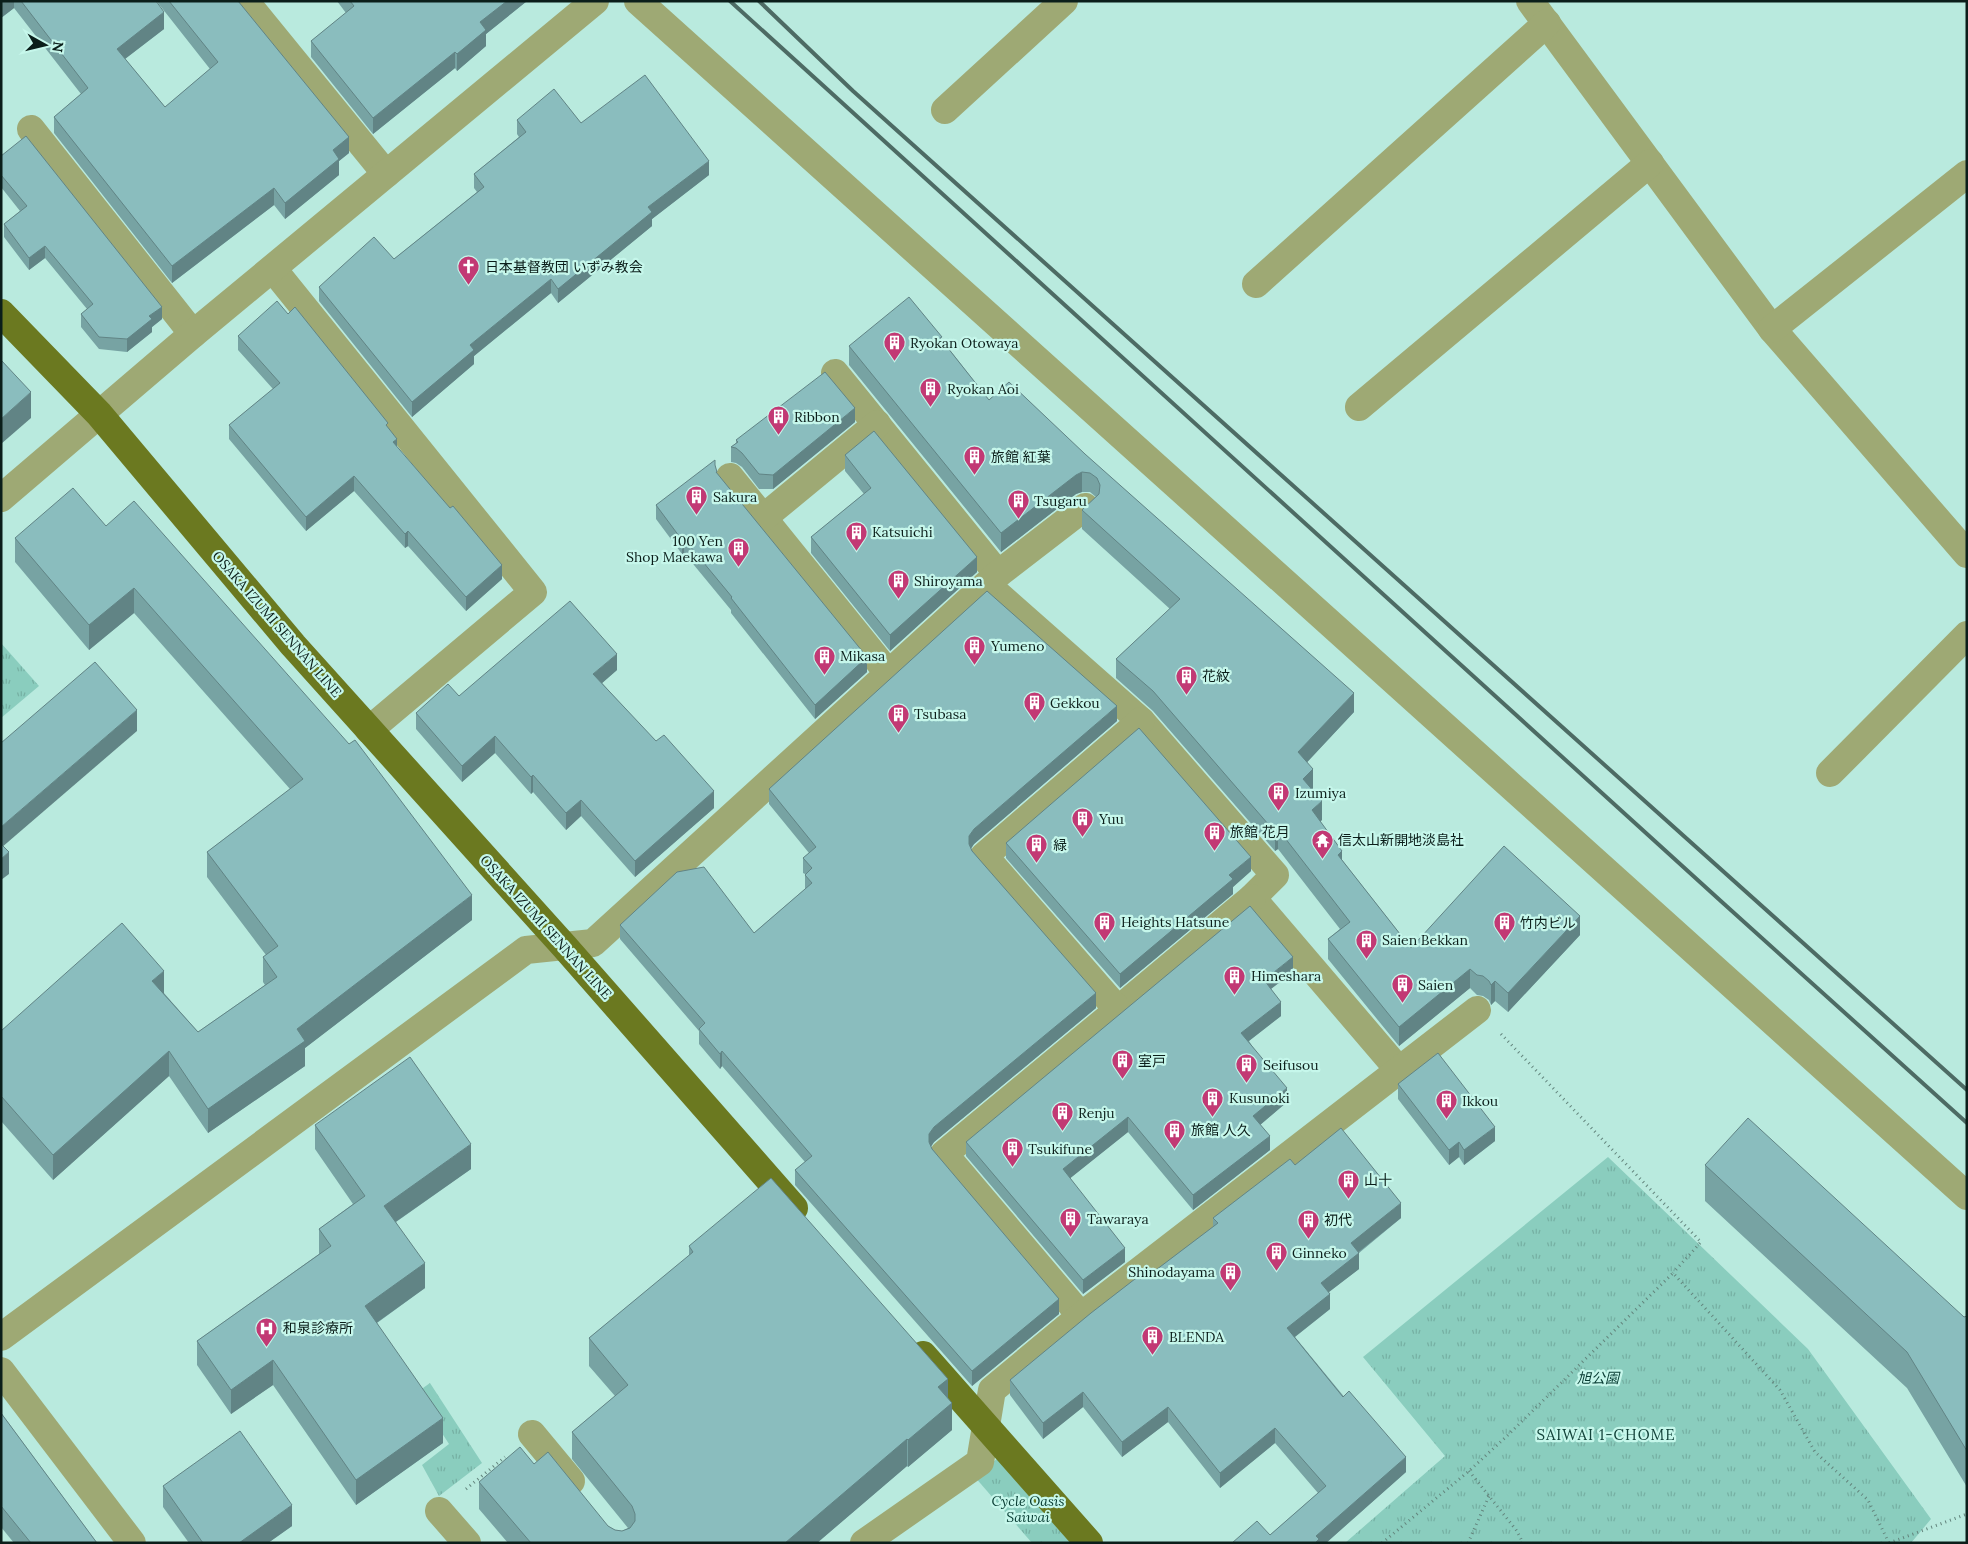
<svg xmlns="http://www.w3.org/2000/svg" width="1968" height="1544" font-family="Lora,'Noto Sans JP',serif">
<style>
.park{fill:url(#park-tufts)}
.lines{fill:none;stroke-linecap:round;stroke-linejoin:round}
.path{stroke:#63857d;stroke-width:3;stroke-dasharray:1 4;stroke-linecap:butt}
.minor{stroke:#9ea974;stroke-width:28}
.major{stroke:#6b7920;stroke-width:28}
.rail{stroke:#4d6b64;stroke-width:4}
.wall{fill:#77a3a3}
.shaded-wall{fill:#618485}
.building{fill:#8abdbe;stroke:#618485}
.labels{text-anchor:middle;stroke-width:4.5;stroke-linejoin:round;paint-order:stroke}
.poi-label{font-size:14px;fill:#0b1e1a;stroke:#c6f7eb;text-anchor:start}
.street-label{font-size:14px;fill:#0b1e1a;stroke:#c6f7eb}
.park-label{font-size:14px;font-style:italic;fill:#063a31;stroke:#c6f7eb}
.neighbourhood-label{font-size:15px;letter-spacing:1px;fill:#13433a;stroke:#c6f7eb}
</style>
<defs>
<pattern id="park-tufts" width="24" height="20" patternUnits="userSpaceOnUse" patternTransform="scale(1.25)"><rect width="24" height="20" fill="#8acdbe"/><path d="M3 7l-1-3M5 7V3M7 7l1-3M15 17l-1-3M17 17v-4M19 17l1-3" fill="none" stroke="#76b0a3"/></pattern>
</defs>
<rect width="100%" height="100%" fill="#b9eade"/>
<g class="park">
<polygon points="1,643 39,686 1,718"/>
<polygon points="1608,1157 1808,1349 1931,1519 1911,1543 1345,1543 1445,1456 1363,1357"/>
<polygon points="430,1383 482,1463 439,1496 422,1465 449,1444 416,1393"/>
<polygon points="1005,1453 1083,1543 1032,1543 974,1476"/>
</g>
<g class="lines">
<g class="path">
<polyline points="1501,1034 1701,1242 1673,1273"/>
<polyline points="1469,1471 1517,1531 1523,1543"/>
<polyline points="466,1489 505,1457"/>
<polyline points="1382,1543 1469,1471 1508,1435 1673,1273 1780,1390 1815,1452 1868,1500 1889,1543"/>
<polyline points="1468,1543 1489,1496"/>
<polyline points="1889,1543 1967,1514"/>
</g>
<g class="minor">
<polyline points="245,1 386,174"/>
<polyline points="638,1 1967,1196"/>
<polyline points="1530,1 1772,329 1967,554"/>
<polyline points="945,110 1064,1"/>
<polyline points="31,129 193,334"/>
<polyline points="273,269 533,592 369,730"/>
<polyline points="1256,284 1547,23"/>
<polyline points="1772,329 1967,174"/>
<polyline points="835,373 998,574"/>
<polyline points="1359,407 1650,163"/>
<polyline points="730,477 889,674"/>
<polyline points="1,498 193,334 595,1"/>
<polyline points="763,518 877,424"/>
<polyline points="987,585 1141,721 1275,875 1252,898 1398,1069"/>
<polyline points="1830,773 1967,635"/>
<polyline points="1118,1010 1252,898"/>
<polyline points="1081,1316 944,1154 1118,1010 984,856 1141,721"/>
<polyline points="1,1337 526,950 593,943 998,574 1085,507"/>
<polyline points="1,1371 132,1543"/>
<polyline points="532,1434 571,1481"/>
<polyline points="439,1511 467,1543"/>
<polyline points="864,1543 980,1462 992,1390 1081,1316 1477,1010"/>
</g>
<g class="major">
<polyline points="1,313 99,414 293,645 564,946 794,1208"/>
<polyline points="923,1355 1089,1543"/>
</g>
<g class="rail">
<polyline points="730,1 1723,903 1967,1123"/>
<polyline points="759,1 853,91 1967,1090"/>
</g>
</g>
<g class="wall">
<polygon points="1,1 156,1 164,29 125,59 165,107 210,69 158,3 158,1 238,1 349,153 339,161 339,175 285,219 274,205 172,283 54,133 54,117 81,94 14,8 1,18"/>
<polygon points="337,1 527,1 486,34 486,46 457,71 455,68 373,134 311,57 311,41 346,13"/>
<polygon points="517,120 581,123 709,175 652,219 652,226 558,303 551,293 474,356 474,364 412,417 319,301 319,287 394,259 477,192 474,188 474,174 519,137 517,134"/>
<polygon points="1,156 162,319 152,327 152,332 127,352 99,349 81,327 81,314 87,309 45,258 29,270 4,237 4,224 20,211 1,187"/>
<polygon points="238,336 388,428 397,447 502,579 466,611 408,546 405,548 354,491 306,531 229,439 229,425 273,389 238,350"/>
<polygon points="942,340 989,400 1009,382 1354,712 1307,762 1313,789 1312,790 1322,820 1320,821 1342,860 1411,948 1580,935 1508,1012 1495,1001 1491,1005 1489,1000 1483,996 1477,995 1470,988 1399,1046 1328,959 1328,939 1340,929 1278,849 1275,851 1153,711 1116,678 1116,659 1170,609 1082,529 1082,510 1096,497 1090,492 1082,492 1076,494 1001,552 849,365 849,346"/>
<polygon points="855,422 773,489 759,489 742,467 736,463 731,462 731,447 736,443 736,440"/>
<polygon points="845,455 977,572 890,651 811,553 811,537 864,494 845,471"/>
<polygon points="715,466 717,472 717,474 867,672 815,719 731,613 731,610 684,553 682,554 656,519 656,505"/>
<polygon points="106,526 472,920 305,1048 305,1066 208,1133 169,1076 53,1180 1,1121 1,1031 164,993 198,1032 265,985 263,982 263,957 266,955 207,877 207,852 290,789 134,613 89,650 15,562 15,538"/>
<polygon points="617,670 602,683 714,808 635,877 581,816 566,830 533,792 531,794 495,753 462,782 416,729 416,713 459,696"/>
<polygon points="1117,721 974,844 971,849 1096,1008 934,1142 931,1147 1059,1314 972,1386 795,1185 795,1170 805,1162 722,1066 720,1069 699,1044 699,1031 620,939 620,925 754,933 805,889 805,874 803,873 803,858 809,853 769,804 769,789"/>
<polygon points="1006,843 1251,871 1233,887 1233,894 1120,988 1006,858"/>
<polygon points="1293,972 1271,989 1281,1016 1249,1041 1287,1102 1260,1125 1270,1150 1193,1210 1128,1132 1070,1178 1125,1262 1083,1294 966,1156 966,1142"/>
<polygon points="1398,1084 1495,1141 1464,1165 1459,1157 1449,1165 1398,1099"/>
<polygon points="315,1125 471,1169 396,1222 425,1288 377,1323 443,1443 356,1505 273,1385 231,1414 197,1365 197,1341 319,1254 319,1229 353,1204 315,1149"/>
<polygon points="1295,1165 1401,1218 1359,1253 1359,1269 1329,1292 1330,1309 1295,1337 1406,1472 1326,1543 1232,1543 1270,1535 1318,1493 1275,1443 1220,1488 1168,1422 1122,1457 1083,1407 1043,1439 1010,1395 1010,1380 1213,1227 1213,1218"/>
<polygon points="1705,1165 1964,1317 1967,1316 1967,1487 1907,1388 1705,1201"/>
<polygon points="689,1246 948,1398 952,1430 908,1467 907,1466 817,1543 508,1543 479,1509 479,1482 534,1464 608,1526 615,1530 622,1531 628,1528 572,1459 572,1432 615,1396 589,1366 589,1338 689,1256"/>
<polygon points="1,1413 97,1543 14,1543 1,1527"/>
<polygon points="163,1486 292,1526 268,1543 189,1543 163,1507"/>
</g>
<g class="shaded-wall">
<polygon points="3,1 14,1 14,8 1,18 1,2"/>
<polygon points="507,1 527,1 486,34 486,46 457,71 457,54 480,22"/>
<polygon points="164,12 164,29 117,65 117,49"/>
<polygon points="455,52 455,68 373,134 373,118"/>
<polygon points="349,137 349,153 339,161 339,175 285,219 285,203 333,150"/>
<polygon points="709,161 709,175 652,219 652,226 558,303 558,289 648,207"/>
<polygon points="274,188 274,205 172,283 172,266"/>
<polygon points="45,246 45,258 29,270 29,258"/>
<polygon points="551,279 551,293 474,356 474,364 412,417 412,402 470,345"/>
<polygon points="162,307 162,319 152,327 152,332 127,352 127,339 149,316"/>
<polygon points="31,392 31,418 1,444 1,419"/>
<polygon points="855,408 855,422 773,489 773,475"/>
<polygon points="397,439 397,453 393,442"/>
<polygon points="1082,472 1082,492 1076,494 1001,552 1001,533 1076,475"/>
<polygon points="354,476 354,491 306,531 306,517"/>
<polygon points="408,531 408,546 405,548 405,534"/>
<polygon points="684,539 684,553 682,554 682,540"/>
<polygon points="977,557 977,572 890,651 890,635"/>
<polygon points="502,565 502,579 466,611 466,597"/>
<polygon points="134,588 134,613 89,650 89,625"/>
<polygon points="617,654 617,670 593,691 593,674"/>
<polygon points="867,657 867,672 815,719 815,705"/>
<polygon points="1354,693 1354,712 1298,772 1298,752"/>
<polygon points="1117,706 1117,721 974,844 969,851 969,836 974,829"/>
<polygon points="137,710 137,731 1,848 1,827"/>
<polygon points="495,736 495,753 462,782 462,766"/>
<polygon points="1313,769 1313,789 1303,798 1303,779"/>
<polygon points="533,775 533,792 531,794 531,777"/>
<polygon points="714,791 714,808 635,877 635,861"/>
<polygon points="581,800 581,816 566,830 566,813"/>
<polygon points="1322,801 1322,820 1312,829 1312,810"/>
<polygon points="1278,829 1278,849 1275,851 1275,832"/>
<polygon points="1342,851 1342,871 1338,855"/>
<polygon points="9,852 9,874 1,880 1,859"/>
<polygon points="1251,857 1251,871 1233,887 1233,894 1120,988 1120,974 1229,875"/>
<polygon points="472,895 472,920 305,1048 305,1066 208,1133 208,1109 297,1029"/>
<polygon points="1580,916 1580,935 1508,1012 1508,993"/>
<polygon points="1293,957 1293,972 1264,994 1264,980"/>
<polygon points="1470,969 1470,988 1399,1046 1399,1027"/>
<polygon points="164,971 164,996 152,981"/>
<polygon points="1495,981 1495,1001 1491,1005 1491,985"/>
<polygon points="1096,993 1096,1008 934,1142 929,1149 929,1157 929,1134 934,1127"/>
<polygon points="1281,1002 1281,1016 1241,1047 1241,1033"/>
<polygon points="169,1051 169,1076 53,1180 53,1155"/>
<polygon points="722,1051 722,1066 720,1069 720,1054"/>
<polygon points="1287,1088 1287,1102 1253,1131 1253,1116"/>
<polygon points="1128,1117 1128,1132 1063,1184 1063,1169"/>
<polygon points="1495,1127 1495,1141 1464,1165 1464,1150"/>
<polygon points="1270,1136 1270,1150 1193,1210 1193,1195"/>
<polygon points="1459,1142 1459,1157 1449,1165 1449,1150"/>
<polygon points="471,1144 471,1169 384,1230 384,1206"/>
<polygon points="1401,1203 1401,1218 1351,1258 1351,1243"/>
<polygon points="1125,1248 1125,1262 1083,1294 1083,1280"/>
<polygon points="1359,1253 1359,1269 1321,1298 1321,1283"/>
<polygon points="425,1263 425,1288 365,1331 365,1306"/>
<polygon points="1330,1294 1330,1309 1287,1343 1287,1328"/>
<polygon points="1059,1299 1059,1314 972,1386 972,1371"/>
<polygon points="273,1360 273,1385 231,1414 231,1390"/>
<polygon points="948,1379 948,1406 938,1387"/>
<polygon points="1083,1392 1083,1407 1043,1439 1043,1423"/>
<polygon points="952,1403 952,1430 908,1467 908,1440"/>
<polygon points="1168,1407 1168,1422 1122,1457 1122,1442"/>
<polygon points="443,1418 443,1443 356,1505 356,1480"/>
<polygon points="1275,1428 1275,1443 1220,1488 1220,1473"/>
<polygon points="907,1439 907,1466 817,1543 785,1543"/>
<polygon points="1406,1457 1406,1472 1326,1543 1315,1543 1316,1536"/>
<polygon points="292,1505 292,1526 268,1543 239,1543"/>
</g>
<g class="building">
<polygon points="21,1 156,1 164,12 117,49 165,107 218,62 169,1 238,1 349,137 333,150 339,159 285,203 274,188 172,266 54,117 88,88"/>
<polygon points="350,1 507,1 480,22 486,30 457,54 455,52 373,118 311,41 354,6"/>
<polygon points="645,75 709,161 648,207 652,212 558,289 551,279 470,345 474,350 412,402 319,287 374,237 394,259 484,187 474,174 526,132 517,120 554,89 581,123"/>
<polygon points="26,136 162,307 149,316 152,319 127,339 99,337 81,314 93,304 45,246 29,258 4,224 27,206 1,175 1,156"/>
<polygon points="909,297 942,337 940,338 989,400 1009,382 1085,454 1354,693 1298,752 1313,769 1303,779 1322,801 1312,810 1342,851 1338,855 1411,948 1504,846 1580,916 1508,993 1495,981 1491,985 1489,981 1483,976 1477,975 1470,969 1399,1027 1328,939 1350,922 1278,829 1275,832 1153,691 1116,659 1180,599 1082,510 1099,494 1100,485 1097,478 1090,473 1082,472 1076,475 1001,533 849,346"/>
<polygon points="277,301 288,314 295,307 388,423 386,425 397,439 393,442 450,508 453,506 502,565 466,597 408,531 405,534 354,476 306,517 229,425 280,383 238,336"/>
<polygon points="1,360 31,392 1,419"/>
<polygon points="825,372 855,408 773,475 759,474 742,453 736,448 731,447 738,442 736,440"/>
<polygon points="874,431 977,557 890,635 811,537 871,488 845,455"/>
<polygon points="715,460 715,465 717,472 716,472 867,657 815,705 731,598 732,597 684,539 682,540 656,505"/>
<polygon points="73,488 106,526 134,501 349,744 355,740 472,895 297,1029 305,1041 208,1109 169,1051 53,1155 1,1096 1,1031 122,923 164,971 152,981 198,1032 277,977 263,957 278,946 207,852 303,779 134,588 89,625 15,538"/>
<polygon points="987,591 1117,706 974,829 969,836 969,844 972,851 1096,993 934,1127 929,1134 929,1142 932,1149 1059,1299 972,1371 795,1170 812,1156 722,1051 720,1054 699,1029 705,1023 620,925 677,872 704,867 754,933 812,883 805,875 812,868 803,858 816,847 769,789"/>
<polygon points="570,601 617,654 593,674 656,741 664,735 714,791 635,861 581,800 566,813 533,775 531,777 495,736 462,766 416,713 448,684 459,696"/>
<polygon points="95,662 137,710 1,827 1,743"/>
<polygon points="1139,728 1251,857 1229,875 1233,879 1120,974 1006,843"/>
<polygon points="1,844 9,852 1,859"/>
<polygon points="1250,906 1293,957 1264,980 1281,1002 1241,1033 1287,1088 1253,1116 1270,1136 1193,1195 1128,1117 1063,1169 1125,1248 1083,1280 966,1142"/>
<polygon points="1438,1053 1495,1127 1464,1150 1459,1142 1449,1150 1398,1084"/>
<polygon points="410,1057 471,1144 384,1206 425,1263 365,1306 443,1418 356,1480 273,1360 231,1390 197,1341 331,1246 319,1229 365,1196 315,1125"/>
<polygon points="1748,1118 1964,1317 1967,1316 1967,1451 1907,1352 1705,1165"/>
<polygon points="1341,1128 1401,1203 1351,1243 1359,1253 1321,1283 1330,1294 1287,1328 1343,1397 1349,1391 1406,1457 1316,1536 1319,1539 1315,1543 1232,1543 1257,1521 1270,1535 1326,1486 1275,1428 1220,1473 1168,1407 1122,1442 1083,1392 1043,1423 1010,1380 1091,1313 1144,1272 1148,1276 1218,1223 1213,1218 1290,1159 1295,1165"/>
<polygon points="771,1178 948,1379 938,1387 952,1403 908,1440 907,1439 785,1543 531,1543 479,1482 520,1447 534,1464 548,1452 608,1526 615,1530 622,1531 630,1528 635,1521 635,1514 632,1506 572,1432 628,1385 589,1338 693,1252 689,1246"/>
<polygon points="1,1413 97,1543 31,1543 1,1506"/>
<polygon points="240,1431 292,1505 239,1543 203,1543 163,1486"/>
</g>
<defs>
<symbol id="church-pin" viewBox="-11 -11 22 30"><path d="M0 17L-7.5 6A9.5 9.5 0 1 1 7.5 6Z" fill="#c23974" stroke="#c6f7eb"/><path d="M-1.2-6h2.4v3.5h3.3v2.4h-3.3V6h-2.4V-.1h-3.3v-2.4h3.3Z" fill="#fff"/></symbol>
<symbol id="building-pin" viewBox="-11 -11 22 30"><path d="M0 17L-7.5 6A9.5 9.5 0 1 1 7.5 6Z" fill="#c23974" stroke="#c6f7eb"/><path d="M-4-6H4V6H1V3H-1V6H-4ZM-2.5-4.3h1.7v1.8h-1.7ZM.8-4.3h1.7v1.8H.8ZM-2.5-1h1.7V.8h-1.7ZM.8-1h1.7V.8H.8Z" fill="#fff"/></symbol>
<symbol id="temple-pin" viewBox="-11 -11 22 30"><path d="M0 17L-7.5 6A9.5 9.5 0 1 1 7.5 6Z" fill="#c23974" stroke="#c6f7eb"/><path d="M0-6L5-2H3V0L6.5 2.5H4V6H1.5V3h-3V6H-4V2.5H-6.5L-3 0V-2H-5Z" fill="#fff"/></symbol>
<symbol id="hospital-pin" viewBox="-11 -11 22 30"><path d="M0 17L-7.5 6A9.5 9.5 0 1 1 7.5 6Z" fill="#c23974" stroke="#c6f7eb"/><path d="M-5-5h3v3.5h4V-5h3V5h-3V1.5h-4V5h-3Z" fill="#fff"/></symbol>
</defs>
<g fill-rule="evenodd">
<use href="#church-pin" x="456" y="254" width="25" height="34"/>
<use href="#building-pin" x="882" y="330" width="25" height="34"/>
<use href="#building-pin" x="918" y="376" width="25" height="34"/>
<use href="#building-pin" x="766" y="404" width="25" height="34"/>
<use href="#building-pin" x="962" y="444" width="25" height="34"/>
<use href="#building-pin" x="684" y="484" width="25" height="34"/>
<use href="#building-pin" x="1006" y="488" width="25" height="34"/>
<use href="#building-pin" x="844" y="520" width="25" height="34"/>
<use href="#building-pin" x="726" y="536" width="25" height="34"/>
<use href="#building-pin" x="886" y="568" width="25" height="34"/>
<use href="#building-pin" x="962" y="634" width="25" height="34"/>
<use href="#building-pin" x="812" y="644" width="25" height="34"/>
<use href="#building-pin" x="1174" y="664" width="25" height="34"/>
<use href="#building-pin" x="1022" y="690" width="25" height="34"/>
<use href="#building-pin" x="886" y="702" width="25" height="34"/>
<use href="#building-pin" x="1266" y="780" width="25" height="34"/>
<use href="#building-pin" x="1070" y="806" width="25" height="34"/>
<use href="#building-pin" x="1202" y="820" width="25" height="34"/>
<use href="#temple-pin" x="1310" y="828" width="25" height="34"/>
<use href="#building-pin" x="1024" y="832" width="25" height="34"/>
<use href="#building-pin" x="1092" y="910" width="25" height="34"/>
<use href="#building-pin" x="1492" y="910" width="25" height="34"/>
<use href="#building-pin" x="1354" y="928" width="25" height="34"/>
<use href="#building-pin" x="1222" y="964" width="25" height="34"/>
<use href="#building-pin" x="1390" y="972" width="25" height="34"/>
<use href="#building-pin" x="1110" y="1048" width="25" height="34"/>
<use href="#building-pin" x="1234" y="1052" width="25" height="34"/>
<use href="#building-pin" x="1200" y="1086" width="25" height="34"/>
<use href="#building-pin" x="1434" y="1088" width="25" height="34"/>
<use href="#building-pin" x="1050" y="1100" width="25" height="34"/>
<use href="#building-pin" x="1162" y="1118" width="25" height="34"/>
<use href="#building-pin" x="1000" y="1136" width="25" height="34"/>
<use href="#building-pin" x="1336" y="1168" width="25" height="34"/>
<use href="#building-pin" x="1058" y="1206" width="25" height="34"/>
<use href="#building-pin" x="1296" y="1208" width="25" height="34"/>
<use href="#building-pin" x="1264" y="1240" width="25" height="34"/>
<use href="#building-pin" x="1218" y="1260" width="25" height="34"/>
<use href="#hospital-pin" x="254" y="1316" width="25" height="34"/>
<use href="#building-pin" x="1140" y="1324" width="25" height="34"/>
</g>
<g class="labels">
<g class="poi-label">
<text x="485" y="272">日本基督教団 いずみ教会</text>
<text x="910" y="348">Ryokan Otowaya</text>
<text x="947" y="394">Ryokan Aoi</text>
<text x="794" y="422">Ribbon</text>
<text x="991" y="462">旅館 紅葉</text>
<text x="713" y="502">Sakura</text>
<text x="1034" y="506">Tsugaru</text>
<text x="872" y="537">Katsuichi</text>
<text x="723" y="546" text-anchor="end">100 Yen<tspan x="723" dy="16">Shop Maekawa</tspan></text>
<text x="914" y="586">Shiroyama</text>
<text x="991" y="651">Yumeno</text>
<text x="840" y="661">Mikasa</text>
<text x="1202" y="681">花紋</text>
<text x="1050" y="708">Gekkou</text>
<text x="914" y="719">Tsubasa</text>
<text x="1295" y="798">Izumiya</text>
<text x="1099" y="824">Yuu</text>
<text x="1230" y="837">旅館 花月</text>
<text x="1338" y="845">信太山新開地淡島社</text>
<text x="1053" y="850">緑</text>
<text x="1121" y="927">Heights Hatsune</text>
<text x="1520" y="928">竹内ビル</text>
<text x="1382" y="945">Saien Bekkan</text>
<text x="1251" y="981">Himeshara</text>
<text x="1418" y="990">Saien</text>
<text x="1138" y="1066">室戸</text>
<text x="1263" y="1070">Seifusou</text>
<text x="1229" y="1103">Kusunoki</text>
<text x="1462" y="1106">Ikkou</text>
<text x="1078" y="1118">Renju</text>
<text x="1191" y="1135">旅館 人久</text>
<text x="1028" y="1154">Tsukifune</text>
<text x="1364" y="1185">山十</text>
<text x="1087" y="1224">Tawaraya</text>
<text x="1324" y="1225">初代</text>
<text x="1292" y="1258">Ginneko</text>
<text x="1215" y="1277" text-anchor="end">Shinodayama</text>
<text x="283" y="1333">和泉診療所</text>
<text x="1169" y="1342">BLENDA</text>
</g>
<g class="street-label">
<text transform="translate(277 624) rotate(49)" y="5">OSAKA IZUMI SENNAN LINE</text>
<text transform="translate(546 927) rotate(48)" y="5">OSAKA IZUMI SENNAN LINE</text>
</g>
<g class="park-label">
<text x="1598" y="1383">旭公園</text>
<text x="1028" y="1506">Cycle Oasis<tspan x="1028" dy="16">Saiwai</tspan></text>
</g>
<g class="neighbourhood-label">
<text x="1606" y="1440">SAIWAI 1-CHOME</text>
</g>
</g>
<rect width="1968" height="1544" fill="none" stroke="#0b1e1a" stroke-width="5"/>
<g transform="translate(45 45) rotate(98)" stroke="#c6f7eb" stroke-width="4" paint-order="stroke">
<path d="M0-4L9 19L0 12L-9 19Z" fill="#0b1e1a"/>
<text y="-8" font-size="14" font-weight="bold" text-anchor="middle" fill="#0b1e1a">N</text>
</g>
</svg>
